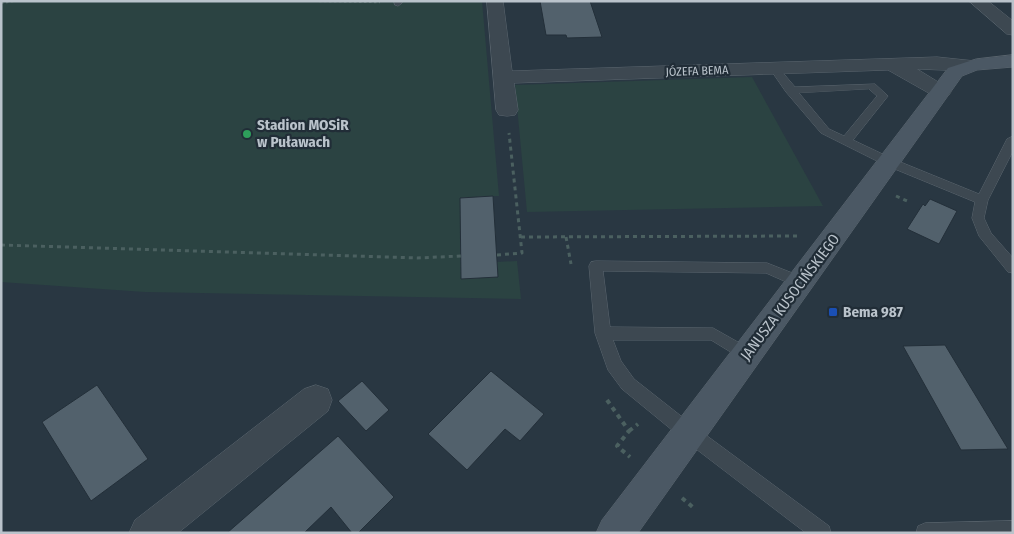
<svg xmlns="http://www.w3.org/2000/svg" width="1014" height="534" font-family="'Fira Sans Condensed',sans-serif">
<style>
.green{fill:#2b4342}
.building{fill:#52616c;stroke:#232f39}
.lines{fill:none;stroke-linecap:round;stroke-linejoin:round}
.lane-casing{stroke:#5b666f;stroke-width:1}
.street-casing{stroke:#5b666f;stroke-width:1}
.secondary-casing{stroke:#5b666f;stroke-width:1}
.path-far2{stroke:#4b6060;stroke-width:2.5;stroke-dasharray:2.5 2.5;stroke-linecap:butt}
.path-far1{stroke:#4b6060;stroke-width:3;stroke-dasharray:4 4;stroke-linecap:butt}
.path{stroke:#4b6060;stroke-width:4;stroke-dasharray:4.5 4.5;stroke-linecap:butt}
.lane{fill:#3d4851;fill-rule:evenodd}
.street{fill:#3d4851;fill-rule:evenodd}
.secondary{fill:#4b5864;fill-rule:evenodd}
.leisure-dot{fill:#2e9e5b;stroke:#212d37;stroke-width:2}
.transit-dot{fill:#1a4fb4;stroke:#212d37;stroke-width:2}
.labels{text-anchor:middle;stroke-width:4.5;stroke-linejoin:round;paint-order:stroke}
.far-street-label{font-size:12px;fill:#bac3cb;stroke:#212d37}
.poi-label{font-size:15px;font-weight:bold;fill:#bac3cb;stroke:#212d37;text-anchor:start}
.street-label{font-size:15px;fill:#bac3cb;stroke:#212d37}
</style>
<rect width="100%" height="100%" fill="#293742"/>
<g class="green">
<polygon points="1,1 482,1 499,196 493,196 497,262 517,261 521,299 145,292 1,282"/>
<polygon points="752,77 823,206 527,212 515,85"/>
</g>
<g class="building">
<polygon points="540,1 590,1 602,37 567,38 566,35 546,35"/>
<polygon points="493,196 498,277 461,279 460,198"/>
<polygon points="930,199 957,211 939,244 907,229 923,204 925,206"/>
<polygon points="945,345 1008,449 961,450 903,346"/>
<polygon points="491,371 544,414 520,441 505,429 467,470 428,434"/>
<polygon points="362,381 389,410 366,431 338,401"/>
<polygon points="97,385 148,459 91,501 42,422"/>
<polygon points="338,436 394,497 358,533 352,533 331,507 304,533 227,533"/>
</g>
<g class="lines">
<defs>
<g id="lane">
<polygon points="394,1 402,1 402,3 398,6 395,5"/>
<path d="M 775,66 L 778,67 L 795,87 L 875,84 L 888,96 L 853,140 L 893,159 L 979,194 L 1007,139 L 1013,136 L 1013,151 L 988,200 L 984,218 L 991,233 L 1013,258 L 1013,273 L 1008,272 L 979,236 L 972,218 L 975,202 L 885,165 L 821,133 L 786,92 L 770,69 ZM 869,89 L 877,96 L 844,136 L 829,129 L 799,93 Z"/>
<polygon points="596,261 767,263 805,278 807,282 805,286 800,288 766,273 603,271 610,327 713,328 752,350 755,355 752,360 747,362 711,340 613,340 621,361 634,379 695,427 829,526 831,533 806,533 683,439 622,389 608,370 595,333 589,266 591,262"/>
<polygon points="1013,521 1013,533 916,533 918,526 925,523"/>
</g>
<g id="street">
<polygon points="487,1 503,1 512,71 937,57 975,61 978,65 975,69 968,71 917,69 948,88 951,92 948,96 941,98 934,96 888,70 514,83 518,110 515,115 507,116 499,115 496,110"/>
<polygon points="969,1 988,1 1013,21 1013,35 1007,34"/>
<polygon points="316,385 328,389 332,400 328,411 178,533 129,533 135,520 304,389"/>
</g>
<polygon id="secondary" points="1013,55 1013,67 977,70 962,76 638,533 596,533 602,520 948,68 976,59"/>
</defs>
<use href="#lane" class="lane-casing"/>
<use href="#street" class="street-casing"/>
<use href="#secondary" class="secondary-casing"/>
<g class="path-far2">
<polyline points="319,1 380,2"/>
<polyline points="1,3 13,1"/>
</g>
<g class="path-far1">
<polyline points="896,196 907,201"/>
<polyline points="521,237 798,236"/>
<polyline points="566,237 571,264"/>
<polyline points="1,245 417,258 461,256"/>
<polyline points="497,255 522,253 509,133"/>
</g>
<g class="path">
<polyline points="607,400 629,431 617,446 630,457"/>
<polyline points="629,431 638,424"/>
<polyline points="682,498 695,509"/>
</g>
<use href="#lane" class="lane"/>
<use href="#street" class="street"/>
<use href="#secondary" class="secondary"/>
</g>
<circle class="leisure-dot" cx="247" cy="134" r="5"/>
<rect class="transit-dot" x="828" y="307" width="10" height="10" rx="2.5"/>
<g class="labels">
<g class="far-street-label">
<text transform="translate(697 71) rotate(-2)" y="4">JÓZEFA BEMA</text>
</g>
<g class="poi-label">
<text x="257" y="130">Stadion MOSiR<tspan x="257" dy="17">w Puławach</tspan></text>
<text x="843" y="317">Bema 987</text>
</g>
<g class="street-label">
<text transform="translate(790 297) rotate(-53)" y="5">JANUSZA KUSOCIŃSKIEGO</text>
</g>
</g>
<rect width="1014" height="534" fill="none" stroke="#bac3cb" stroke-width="5"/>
</svg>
